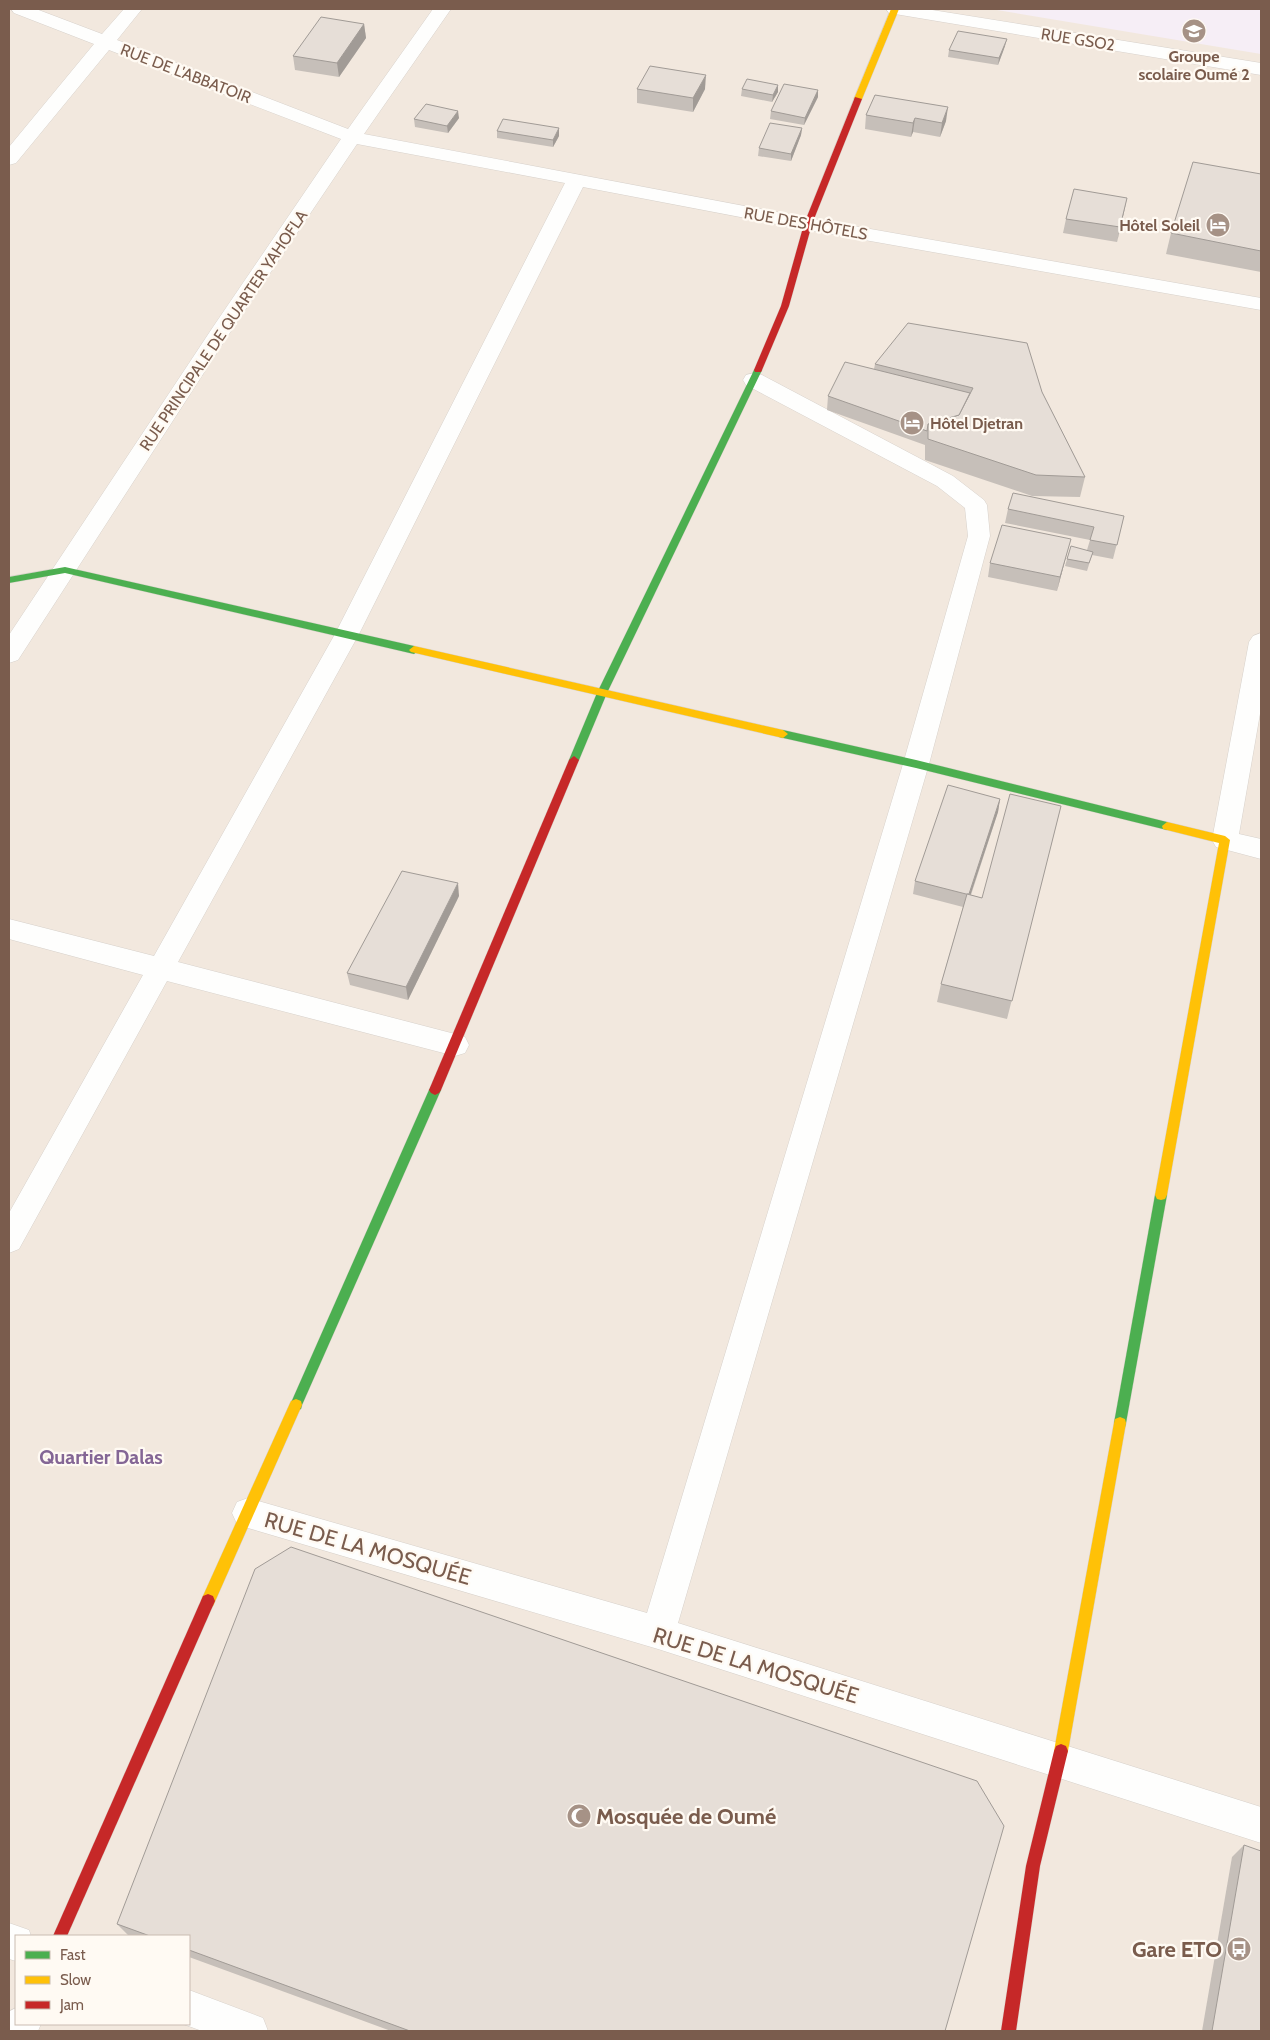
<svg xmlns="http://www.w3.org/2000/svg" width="1270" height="2040" font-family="Cabin,sans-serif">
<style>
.residential{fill:#f2e8de;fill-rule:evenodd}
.education{fill:#f6eef6}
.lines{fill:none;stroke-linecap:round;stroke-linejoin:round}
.street-casing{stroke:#d7d1cb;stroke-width:1}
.fast-casing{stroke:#d9d2cb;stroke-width:1}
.slow-casing{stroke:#d9d2cb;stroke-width:1}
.jam-casing{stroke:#d9d2cb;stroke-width:1}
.street{fill:#fefefd;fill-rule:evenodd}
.fast{fill:#4caf50;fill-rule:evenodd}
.slow{fill:#ffc107;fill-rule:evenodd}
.jam{fill:#c62828;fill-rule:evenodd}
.wall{fill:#c6bfb9}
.shaded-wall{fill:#a19b96}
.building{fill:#e6ded7;stroke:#a19b96}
.labels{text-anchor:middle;stroke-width:4.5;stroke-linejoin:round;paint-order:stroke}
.far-street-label{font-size:16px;fill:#7a5c4d;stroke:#fffaf3}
.far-poi-label{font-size:16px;font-weight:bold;fill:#7a5c4d;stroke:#fffaf3}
.neighbourhood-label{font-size:20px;font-weight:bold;fill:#846695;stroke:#fffaf3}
.near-street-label{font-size:22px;fill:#7a5c4d;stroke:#fffaf3}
.near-poi-label{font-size:22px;font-weight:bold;fill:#7a5c4d;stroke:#fffaf3;text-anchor:start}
</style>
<rect width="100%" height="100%" fill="#f9f5f0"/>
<path class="residential" d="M 9,9 L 1261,9 L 1261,2031 L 9,2031 ZM 16,1936 L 189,1936 L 189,2024 L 16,2024 Z"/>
<polygon class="education" points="991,9 1261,9 1261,54"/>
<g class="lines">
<defs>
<g id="street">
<polygon points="11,9 36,9 102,34 124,9 142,9 117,40 348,129 433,9 451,9 364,134 808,218 1261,298 1261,310 808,230 583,187 359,634 178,962 455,1034 465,1037 469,1045 465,1053 455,1056 167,981 19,1249 9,1253 9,1213 143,975 9,939 9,919 154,956 335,634 565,183 357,144 229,334 18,660 9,663 9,635 213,327 341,139 109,50 16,163 9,165 9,147 94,44 14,13"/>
<polygon points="886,9 926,9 1261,63 1261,75 889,13"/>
<polygon points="754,373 762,375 953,476 984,500 987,505 990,536 929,764 678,1623 1261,1807 1261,1843 658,1649 248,1528 237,1524 232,1513 237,1502 248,1498 647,1613 903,764 968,536 965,508 937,486 746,385 743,380 746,375"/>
<polygon points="1261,633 1261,708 1239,834 1261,839 1261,859 1216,847 1212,840 1249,642 1253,636"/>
<polygon points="9,1923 29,1930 31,1936 16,1936 16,1961 9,1959"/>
<polygon points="189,1990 263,2018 268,2031 202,2031 183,2024 189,2024"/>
<polygon points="16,2008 16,2024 41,2024 38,2031 9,2031 10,2011"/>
</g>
<g id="fast">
<polygon points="758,367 762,370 607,693 579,760 574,764 570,763 569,760 597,693 754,370"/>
<polygon points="65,567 414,646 419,650 414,654 65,573 9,583 9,577"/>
<polygon points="783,730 916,760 1167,822 1172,826 1167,830 916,768 779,737 778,734"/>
<polygon points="435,1085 439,1087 441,1090 302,1405 301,1409 296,1411 291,1409 290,1405 429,1090 431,1087"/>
<polygon points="1161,1190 1165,1191 1167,1195 1126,1423 1125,1427 1120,1429 1115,1427 1114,1423 1155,1195 1157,1191"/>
</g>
<g id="slow">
<polygon points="891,9 899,9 862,99 855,101 854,99"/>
<polygon points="414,646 783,730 788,734 783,738 411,652 409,650"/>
<polygon points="1167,822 1225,836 1230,840 1167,1195 1165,1199 1161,1200 1157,1199 1155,1195 1219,843 1163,829 1162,826"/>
<polygon points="296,1399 301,1401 302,1405 213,1606 208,1608 203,1606 201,1601 203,1596 291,1401"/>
<polygon points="1120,1417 1125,1419 1126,1423 1068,1751 1066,1756 1061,1758 1056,1756 1054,1751 1114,1423 1115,1419"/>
</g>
<g id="jam">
<polygon points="855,97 862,99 812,224 789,306 762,370 761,372 755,372 754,370 781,306 804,224"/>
<polygon points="574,756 579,760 441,1090 439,1093 435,1095 431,1093 429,1090 569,760"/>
<polygon points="208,1594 213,1596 215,1601 67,1936 53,1936 203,1596"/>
<polygon points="1061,1744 1066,1746 1068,1751 1040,1866 1016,2031 1001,2031 1026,1866 1054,1751 1056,1746"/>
</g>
</defs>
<use href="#street" class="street-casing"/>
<use href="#fast" class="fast-casing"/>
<use href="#slow" class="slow-casing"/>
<use href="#jam" class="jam-casing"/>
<use href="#street" class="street"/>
<use href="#fast" class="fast"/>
<use href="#slow" class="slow"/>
<use href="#jam" class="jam"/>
</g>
<g class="wall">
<polygon points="364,24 366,38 339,77 295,70 293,56"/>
<polygon points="1005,46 998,65 948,57 949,50"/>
<polygon points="778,85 778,92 772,102 741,96 742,89"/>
<polygon points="637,89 705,89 693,112 637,103"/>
<polygon points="875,95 946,121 940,137 913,132 911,137 865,129 866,115"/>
<polygon points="818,97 804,125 770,119 771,111"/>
<polygon points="459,118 448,133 415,127 414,119"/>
<polygon points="802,128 801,135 791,161 758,156 759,148"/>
<polygon points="497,131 559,136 553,147 497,138"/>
<polygon points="1261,174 1261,272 1166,254 1171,233"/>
<polygon points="1127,198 1117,242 1063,233 1066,219"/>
<polygon points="875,364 1042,392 1085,477 1080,497 1032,496 925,460 925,445 827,410 828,396 874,369"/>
<polygon points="1008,509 1124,516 1113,559 1092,555 1087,571 1065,566 1067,559 1087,550 1090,540 1005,523"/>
<polygon points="1067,553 1057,591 988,577 990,563"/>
<polygon points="1000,799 998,812 971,895 982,898 1061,806 1007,1019 937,1002 941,984 963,907 913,894 915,881"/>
<polygon points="459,896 408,1000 350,985 347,973"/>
<polygon points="1244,1845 1261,2031 1202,2031 1232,1857"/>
<polygon points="117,1924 945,2031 391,2031 189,1957 189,1936 131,1936 128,1935"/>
</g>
<g class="shaded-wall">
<polygon points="364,24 366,38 339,77 337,63"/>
<polygon points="1007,39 1005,46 998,65 999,58"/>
<polygon points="706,75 705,89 693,112 693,98"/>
<polygon points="778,85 778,92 772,102 773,95"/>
<polygon points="818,90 818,97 804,125 805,118"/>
<polygon points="948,107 946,121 940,137 942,123"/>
<polygon points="458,111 459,118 448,133 447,126"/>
<polygon points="915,118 913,132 911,137 913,123"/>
<polygon points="559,128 559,136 553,147 553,140"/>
<polygon points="802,128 801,135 791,161 791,154"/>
<polygon points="1127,198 1124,212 1117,242 1120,227"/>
<polygon points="1071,539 1067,553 1057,591 1060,577"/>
<polygon points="1000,799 998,812 966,908 969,895"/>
<polygon points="458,883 459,896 408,1000 406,987"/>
</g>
<g class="building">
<polygon points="321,17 364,24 337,63 293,56"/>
<polygon points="958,31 1007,39 999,58 949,50"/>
<polygon points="650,66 706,75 693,98 637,89"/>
<polygon points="747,79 778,85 773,95 742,89"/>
<polygon points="784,84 818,90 805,118 771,111"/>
<polygon points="875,95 948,107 942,123 915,118 913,123 866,115"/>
<polygon points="426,104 458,111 447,126 414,119"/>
<polygon points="503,119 559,128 553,140 497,131"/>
<polygon points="770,123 802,128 791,154 759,148"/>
<polygon points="1193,162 1261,174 1261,251 1171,233"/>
<polygon points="1074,189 1127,198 1120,227 1066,219"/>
<polygon points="908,323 1027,343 1042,392 1085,477 1036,475 928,439 928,424 959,415 973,388 875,364"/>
<polygon points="845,362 970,393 959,415 928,424 927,431 828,396"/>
<polygon points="1013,493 1124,516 1117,545 1090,540 1094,527 1008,509"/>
<polygon points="1002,525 1071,539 1060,577 990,563"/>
<polygon points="1071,546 1093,552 1089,563 1067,559"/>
<polygon points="948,785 1000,799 969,894 966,894 915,881"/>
<polygon points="1010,794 1061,806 1012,1001 941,984 967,894 982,898"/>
<polygon points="402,871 458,883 406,987 347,973"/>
<polygon points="291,1547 977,1781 1004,1826 945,2031 410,2031 189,1950 189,1936 150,1936 117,1924 255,1569"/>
<polygon points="1244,1845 1261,1851 1261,2031 1212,2031"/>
</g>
<defs>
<symbol id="school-disc" viewBox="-11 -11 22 22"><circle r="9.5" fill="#a69286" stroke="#fffaf3"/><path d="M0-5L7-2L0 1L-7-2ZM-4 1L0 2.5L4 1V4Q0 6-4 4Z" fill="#fff"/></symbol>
<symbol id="hotel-disc" viewBox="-11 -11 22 22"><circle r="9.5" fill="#a69286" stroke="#fffaf3"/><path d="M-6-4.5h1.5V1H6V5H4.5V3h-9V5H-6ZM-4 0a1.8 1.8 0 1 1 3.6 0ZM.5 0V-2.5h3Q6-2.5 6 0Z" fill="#fff"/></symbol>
<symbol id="mosque-disc" viewBox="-11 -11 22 22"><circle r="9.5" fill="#a69286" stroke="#fffaf3"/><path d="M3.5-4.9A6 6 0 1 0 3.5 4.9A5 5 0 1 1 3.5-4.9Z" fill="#fff"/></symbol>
<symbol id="bus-disc" viewBox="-11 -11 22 22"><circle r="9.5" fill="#a69286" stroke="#fffaf3"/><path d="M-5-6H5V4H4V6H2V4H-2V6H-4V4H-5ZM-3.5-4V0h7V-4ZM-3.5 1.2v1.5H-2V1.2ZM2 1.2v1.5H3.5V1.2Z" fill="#fff"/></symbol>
</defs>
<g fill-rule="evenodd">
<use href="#school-disc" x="1180" y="17" width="28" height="28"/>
<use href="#hotel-disc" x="1204" y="211" width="28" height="28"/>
<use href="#hotel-disc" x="898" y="409" width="28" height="28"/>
<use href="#mosque-disc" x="565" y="1802" width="28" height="28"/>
<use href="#bus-disc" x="1225" y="1935" width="28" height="28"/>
</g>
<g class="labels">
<g class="far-street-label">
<text transform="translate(1078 39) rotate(9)" y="6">RUE GSO2</text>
<text transform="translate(186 73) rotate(21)" y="6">RUE DE L'ABBATOIR</text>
<text transform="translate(806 223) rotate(10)" y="6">RUE DES HÔTELS</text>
<text transform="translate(223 330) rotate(-56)" y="6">RUE PRINCIPALE DE QUARTER YAHOFLA</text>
</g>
<g class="far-poi-label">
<text x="1194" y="62">Groupe<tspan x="1194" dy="18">scolaire Oumé 2</tspan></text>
<text x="1200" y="231" text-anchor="end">Hôtel Soleil</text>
<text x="930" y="429" text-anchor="start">Hôtel Djetran</text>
</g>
<g class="neighbourhood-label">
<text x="101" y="1464">Quartier Dalas</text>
</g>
<g class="near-street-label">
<text transform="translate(368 1548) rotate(16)" y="8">RUE DE LA MOSQUÉE</text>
<text transform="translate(756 1665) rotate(17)" y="8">RUE DE LA MOSQUÉE</text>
</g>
<g class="near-poi-label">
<text x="596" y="1824">Mosquée de Oumé</text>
<text x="1222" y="1957" text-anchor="end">Gare ETO</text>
</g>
</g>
<rect width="1270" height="2040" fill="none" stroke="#7a5c4d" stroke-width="20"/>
<rect x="15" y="1935" width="175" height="90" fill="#fffaf3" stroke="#cabbb1"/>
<rect x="25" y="1951" width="25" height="8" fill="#4caf50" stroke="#cabbb1"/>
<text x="60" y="1960" font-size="15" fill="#7a5c4d">Fast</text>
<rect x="25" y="1976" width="25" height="8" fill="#ffc107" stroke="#cabbb1"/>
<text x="60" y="1985" font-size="15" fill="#7a5c4d">Slow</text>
<rect x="25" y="2001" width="25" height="8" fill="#c62828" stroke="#cabbb1"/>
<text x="60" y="2010" font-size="15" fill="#7a5c4d">Jam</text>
</svg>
